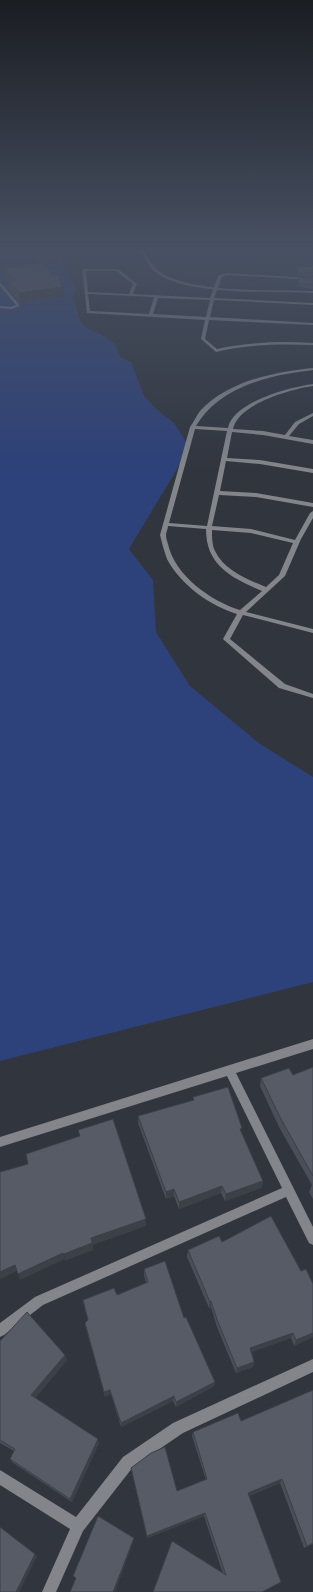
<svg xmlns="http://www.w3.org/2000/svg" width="313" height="1592" font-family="'IBM Plex Sans',sans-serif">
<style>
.green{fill:#2d417a}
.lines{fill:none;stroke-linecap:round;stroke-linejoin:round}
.service{fill:#83858a;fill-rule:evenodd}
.minor{fill:#83858a;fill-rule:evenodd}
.tertiary{fill:#83858a;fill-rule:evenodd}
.wall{fill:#4a4e58}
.shaded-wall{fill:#3c4047}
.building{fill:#565b66;stroke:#3c4047}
</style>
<rect width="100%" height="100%" fill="#30353e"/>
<polygon class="green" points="0,248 65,248 62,261 77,288 73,296 79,318 83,326 102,335 115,344 120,357 131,362 144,396 155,408 174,423 187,443 182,461 129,549 153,580 156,632 190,686 259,743 313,777 313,982 0,1061"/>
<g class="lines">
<polygon class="service" points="0,282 19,304 19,306 12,309 0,308 0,306 11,307 16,305 0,286"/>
<g class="minor">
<path d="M 84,269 L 118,269 L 137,284 L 133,294 L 210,298 L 218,276 L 226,273 L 313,278 L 313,280 L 226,275 L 222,277 L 214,298 L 313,303 L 313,305 L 214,300 L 210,317 L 313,323 L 313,325 L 209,320 L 205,339 L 217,349 C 249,342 280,341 313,343 L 313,345 C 280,344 248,344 216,352 L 201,339 L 205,320 L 87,313 L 82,270 ZM 86,271 L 116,271 L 133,284 L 129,294 L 88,292 ZM 88,294 L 154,297 L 149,314 L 90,311 ZM 158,298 L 210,300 L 206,317 L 153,314 Z"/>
<path d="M 313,368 L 313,370 C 270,375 220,386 196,426 L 228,428 C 233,402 290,387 313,384 L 313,386 C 291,389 238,404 233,429 L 263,431 L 285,435 L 295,422 L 313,413 L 313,416 L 299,424 L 289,436 L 313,440 L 313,444 L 263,435 L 232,432 L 227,458 L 260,460 L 313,469 L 313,473 L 260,464 L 226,461 L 220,491 L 256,493 L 313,503 L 313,507 L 256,497 L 219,495 L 212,526 L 251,529 L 295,540 L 310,513 L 313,511 L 313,518 L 301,539 L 285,576 L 246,612 L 313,629 L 313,633 L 243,615 L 230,639 L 285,684 L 313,694 L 313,698 L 279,688 L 224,640 L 223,639 L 237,614 C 210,606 180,584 167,559 C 164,551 162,543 160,535 L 190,427 C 194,422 196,416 200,411 C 228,381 274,372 313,368 ZM 195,429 L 227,431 L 207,526 L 169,523 ZM 168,526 L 206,529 C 206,566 232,578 262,591 L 240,610 C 211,601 175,576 168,544 C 167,541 166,538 166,535 C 166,532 168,529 168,526 ZM 212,530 L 251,533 L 293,543 L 279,575 L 266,587 C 248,580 224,570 215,551 C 212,545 212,537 212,530 Z"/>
<polygon points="313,1039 313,1049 236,1073 313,1227 313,1245 309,1243 286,1197 43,1305 4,1335 0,1337 0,1323 35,1297 282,1188 227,1076 0,1147 0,1137"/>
<polygon points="313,1359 313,1372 183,1433 133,1467 83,1531 56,1592 42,1592 70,1529 0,1485 0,1470 76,1517 123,1457 173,1423"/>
</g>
<g class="tertiary">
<path d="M 138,248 L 142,248 L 144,250 C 149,257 152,267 160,272 C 193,294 272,289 313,291 L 313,293 C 273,291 188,296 156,273 C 148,267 145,256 138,248 Z"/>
<polygon points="212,248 261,248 259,249"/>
</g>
</g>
<g class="wall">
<polygon points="313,265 313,276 297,276 297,266 311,267"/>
<polygon points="4,268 61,285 63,287 64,297 20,303 10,291 9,283 5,277"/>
<polygon points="298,277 313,278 313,289 298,287"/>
<polygon points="313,1067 313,1199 309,1192 312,1185 279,1127 260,1086 261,1078 293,1075"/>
<polygon points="193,1097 241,1132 263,1181 261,1188 225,1201 221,1193 179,1209 174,1196 166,1199 138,1123 138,1116 193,1100"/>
<polygon points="222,1242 313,1337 294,1346 291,1338 252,1352 254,1362 253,1367 236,1373 217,1327 211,1307 209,1308 187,1257 188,1250"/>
<polygon points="144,1269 184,1318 215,1382 214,1386 176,1407 173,1401 121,1427 111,1394 105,1397 86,1328 85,1323 88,1320 83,1300 117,1295 146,1283 144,1275"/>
<polygon points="0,1341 65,1355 67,1360 35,1398 99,1443 72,1502 12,1462 10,1459 14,1451 0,1443"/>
<polygon points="313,1390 313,1544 304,1548 280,1483 249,1496 281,1582 262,1592 153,1592 223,1574 204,1516 147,1538 131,1468 177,1491 206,1480 192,1436 193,1432 241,1421"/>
</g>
<g class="shaded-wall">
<polygon points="63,287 64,297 20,303 19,293"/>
<polygon points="263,1181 261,1188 225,1201 226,1194"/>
<polygon points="222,1186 221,1193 179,1209 179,1202"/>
<polygon points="174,1189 174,1196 166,1199 166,1192"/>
<polygon points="146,1219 146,1226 93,1245 93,1250 65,1261 64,1254 91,1238"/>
<polygon points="63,1253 65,1259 20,1280 18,1274"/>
<polygon points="15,1265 17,1271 1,1279 0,1277 0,1272"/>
<polygon points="211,1301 211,1307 209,1308 210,1302"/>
<polygon points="293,1333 291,1338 249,1353 250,1348"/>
<polygon points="313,1333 313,1337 294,1346 296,1340"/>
<polygon points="65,1355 67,1360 33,1400 31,1395"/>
<polygon points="254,1362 253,1367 236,1373 237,1368"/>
<polygon points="215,1382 214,1386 176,1407 176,1402"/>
<polygon points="110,1390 111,1394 105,1397 104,1392"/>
<polygon points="174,1396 173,1401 121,1427 121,1423"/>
<polygon points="98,1439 99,1443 72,1502 70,1499"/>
<polygon points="282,1479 280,1483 247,1497 248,1493"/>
<polygon points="205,1513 204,1516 147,1538 147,1536"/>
<polygon points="134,1538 134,1540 115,1592 113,1592"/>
<polygon points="35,1554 37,1556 19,1592 16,1592"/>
</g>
<g class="building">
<polygon points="41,263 53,275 59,274 61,285 63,287 19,293 9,281 15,281 4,268"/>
<polygon points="312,265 313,265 313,273 298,272 297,266 311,267"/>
<polygon points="298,277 313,278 313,285 299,283"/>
<polygon points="313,1067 313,1176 281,1119 261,1078 289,1068 293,1075"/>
<polygon points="228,1087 242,1128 240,1129 263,1181 226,1194 222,1186 179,1202 174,1189 166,1192 138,1116 194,1100 193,1097"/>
<polygon points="113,1119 146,1219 91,1238 92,1243 64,1254 63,1253 18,1274 15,1265 0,1272 0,1172 28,1164 26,1154 80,1136 78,1130"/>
<polygon points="271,1216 301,1271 306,1269 313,1284 313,1333 296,1340 293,1333 250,1348 254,1362 237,1368 218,1322 211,1301 210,1302 188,1250 219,1236 222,1242"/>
<polygon points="165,1261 184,1318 186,1317 215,1382 176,1402 174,1396 121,1423 110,1390 104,1392 85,1323 88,1320 83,1300 114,1288 117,1295 148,1282 144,1269"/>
<polygon points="27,1312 65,1355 31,1395 98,1439 70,1499 10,1459 15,1449 0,1440 0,1341"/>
<polygon points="313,1390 313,1543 307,1546 282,1479 248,1493 281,1582 262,1592 153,1592 172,1541 226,1575 205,1513 147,1536 131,1468 151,1453 165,1447 177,1491 207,1479 193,1432 238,1413 241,1421"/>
<polygon points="98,1516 134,1538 113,1592 70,1592 76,1578 73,1576"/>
<polygon points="0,1527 35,1554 16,1592 0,1592"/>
</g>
<linearGradient id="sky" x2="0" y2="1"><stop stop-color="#1a1d22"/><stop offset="0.53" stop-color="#485163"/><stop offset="1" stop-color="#485163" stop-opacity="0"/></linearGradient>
<rect width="313" height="471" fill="url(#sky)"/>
</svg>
